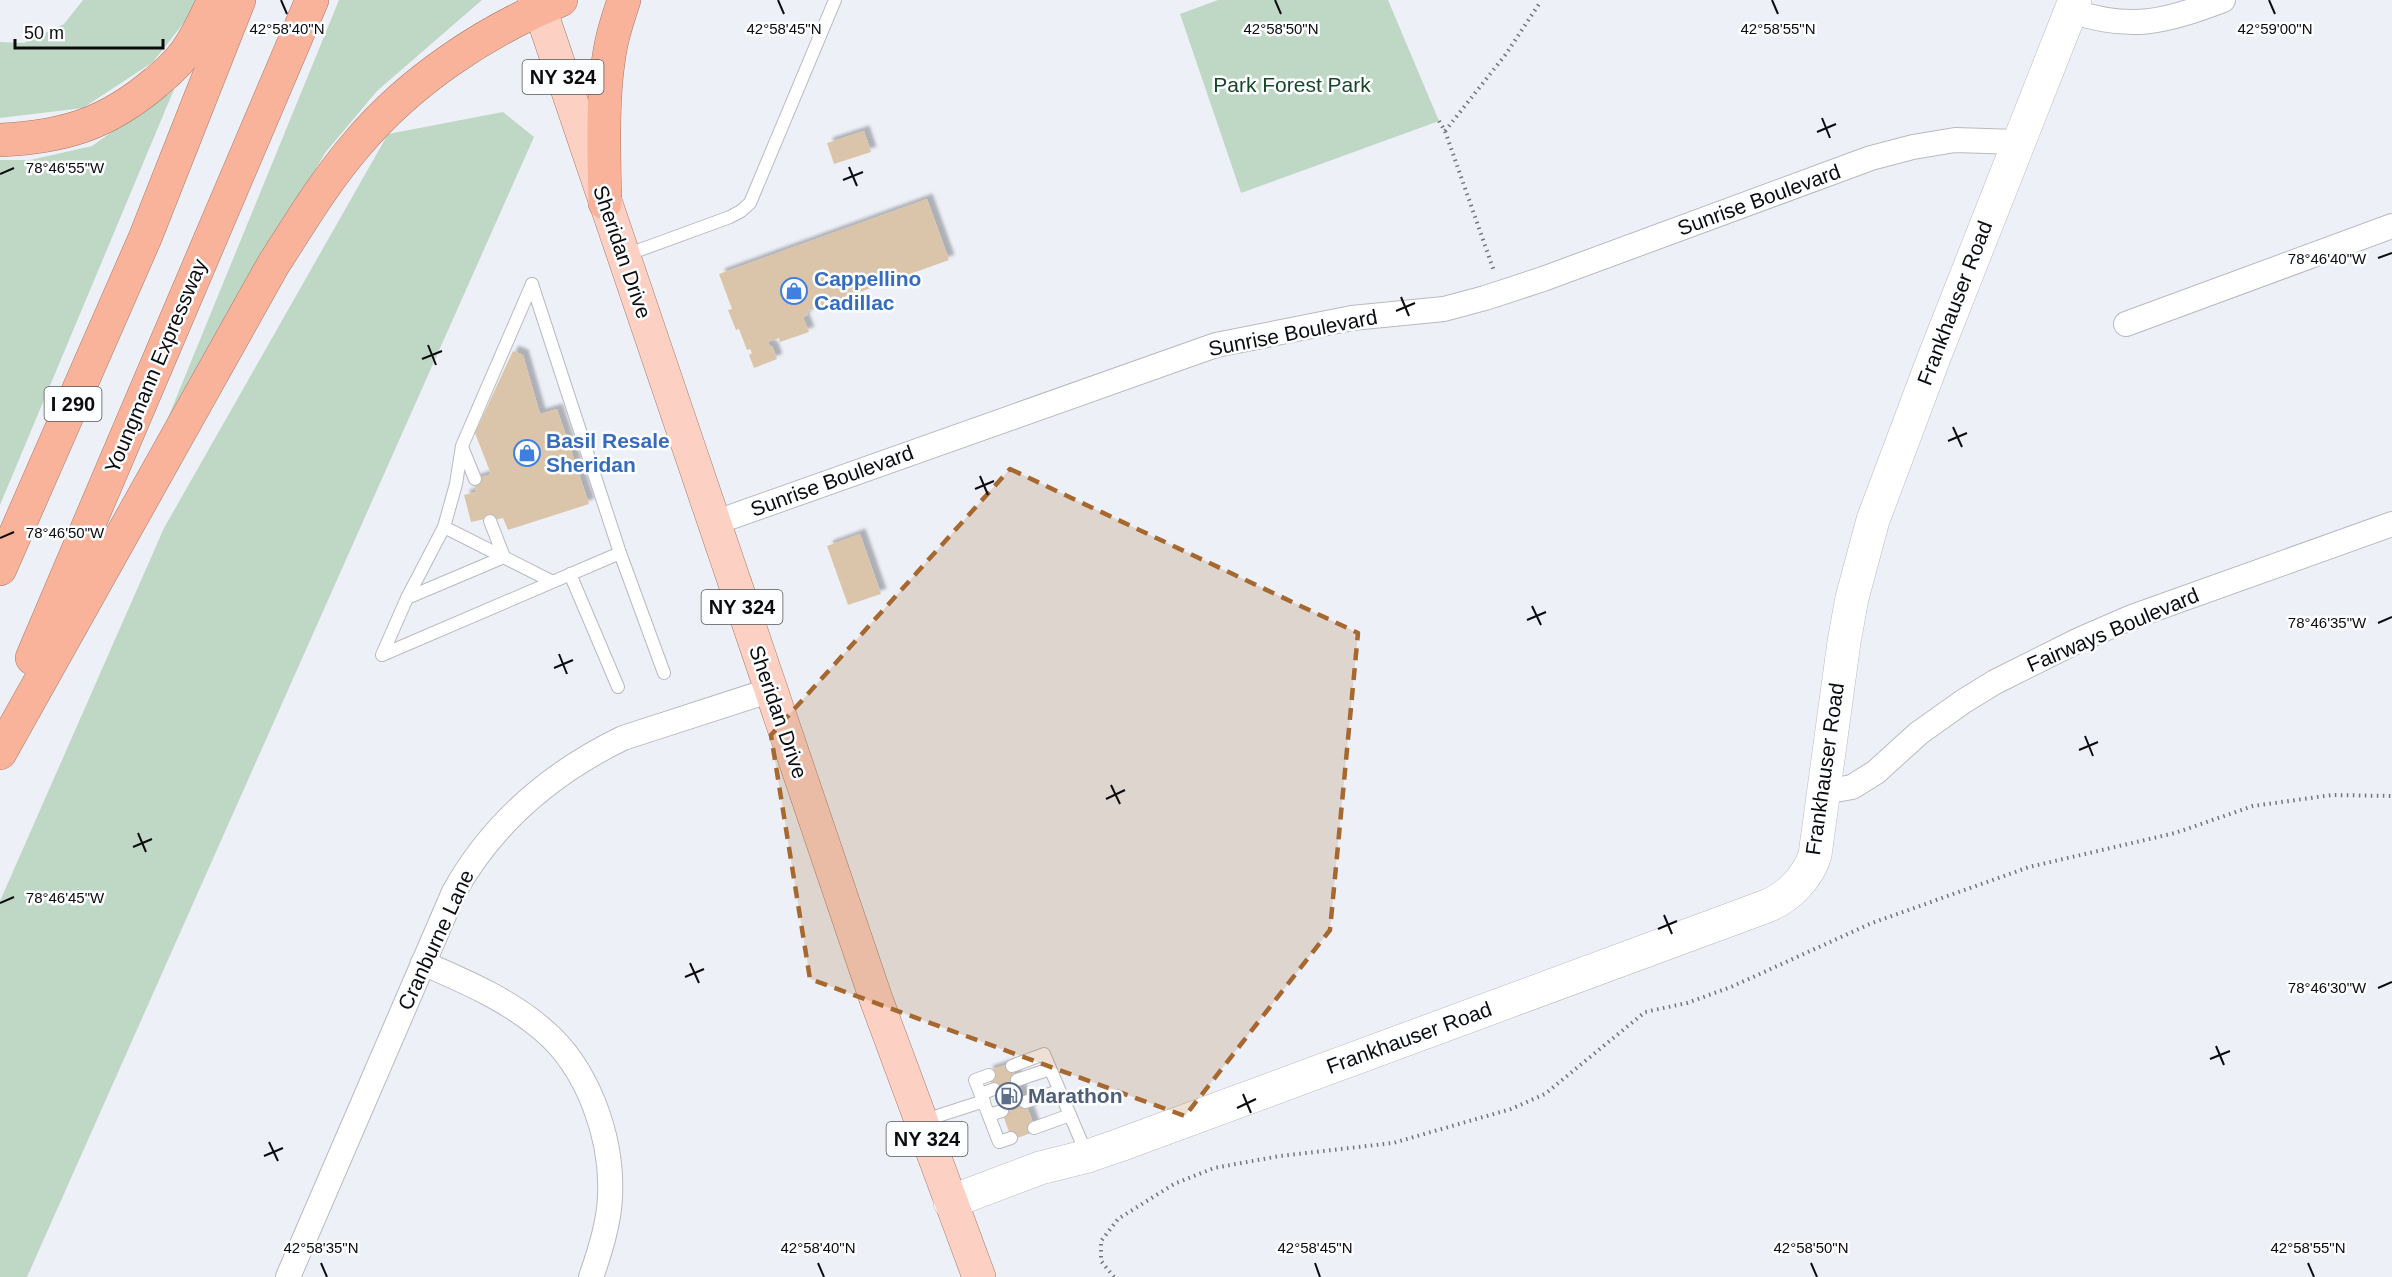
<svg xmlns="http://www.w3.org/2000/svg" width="2392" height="1277" font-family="Helvetica,sans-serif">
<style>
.green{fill:#bfd8c5}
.building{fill:#dac5aa;filter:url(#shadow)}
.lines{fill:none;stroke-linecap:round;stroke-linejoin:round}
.lane-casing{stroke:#b8bac1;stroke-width:14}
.street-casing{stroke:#b8bac1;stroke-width:26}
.secondary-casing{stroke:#b8bac1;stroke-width:34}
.primary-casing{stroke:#a7796a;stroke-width:34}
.highway-casing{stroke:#a7796a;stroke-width:34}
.path{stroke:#74757a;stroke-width:4;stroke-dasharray:1.5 4.5;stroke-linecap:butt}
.lane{stroke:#fff;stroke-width:12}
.street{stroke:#fff;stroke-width:24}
.secondary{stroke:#fff;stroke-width:33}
.primary{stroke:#fcd1c3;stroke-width:33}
.highway{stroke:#fab39b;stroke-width:33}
.marked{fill:#a6682e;fill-opacity:0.2;stroke:#a6682e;stroke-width:4.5;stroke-dasharray:12 8;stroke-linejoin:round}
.ticks{fill:none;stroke:#0c0c0f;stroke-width:2}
.labels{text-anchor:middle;stroke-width:5;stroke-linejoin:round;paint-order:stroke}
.shield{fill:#fdfeff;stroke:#545557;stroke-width:1.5}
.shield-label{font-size:20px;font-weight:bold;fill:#0c0c0f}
.park-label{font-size:21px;fill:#174728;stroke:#fdfeff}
.street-label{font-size:21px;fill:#0c0c0f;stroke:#fdfeff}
.shop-label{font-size:21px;font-weight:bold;fill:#366cbe;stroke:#fdfeff;text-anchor:start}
.service-label{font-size:21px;font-weight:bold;fill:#4e5e75;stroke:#fdfeff;text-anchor:start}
.ticks-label{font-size:15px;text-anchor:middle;fill:#0c0c0f;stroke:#fdfeff;stroke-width:5;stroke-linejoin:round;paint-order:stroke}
</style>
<defs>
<filter id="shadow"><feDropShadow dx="5.5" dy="-5.5" stdDeviation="1.5" flood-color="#0004"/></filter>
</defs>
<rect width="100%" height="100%" fill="#eef0f8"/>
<g class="green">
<polygon points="83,0 197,0 193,11 153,62 83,108 0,118 0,42 24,43 64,24"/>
<polygon points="339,0 482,0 377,91 325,153 154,452"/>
<polygon points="1218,0 1388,0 1439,121 1241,193 1180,14"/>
<polygon points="175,87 0,505 0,160 30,160 92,146"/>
<polygon points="503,112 534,137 27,1277 0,1277 0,901 164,528 388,134"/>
</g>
<g class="building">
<polygon points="864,131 871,152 834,164 827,143"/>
<polygon points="927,199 949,260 807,311 808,315 803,317 809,332 780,342 779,338 768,342 770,347 772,346 777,359 754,368 749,355 752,353 750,349 747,350 739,329 736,330 728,310 732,309 719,274"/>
<polygon points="513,351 523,355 540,414 557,409 589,504 508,530 503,518 487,522 485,519 471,522 464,495 476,492 473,480 491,474 475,433"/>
<polygon points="860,534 881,594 848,605 827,546"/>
<polygon points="1011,1063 1036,1131 1012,1140 987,1071"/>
</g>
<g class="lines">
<defs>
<g id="lane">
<polyline points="626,255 730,217 741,211 750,203 835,0"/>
<polyline points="532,284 620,553 664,673"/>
<polyline points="462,447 475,479"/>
<polyline points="490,521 504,557"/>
<polyline points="444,527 456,484 462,446 532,284"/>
<polyline points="570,574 618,687"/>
<polyline points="551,581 444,527 407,598 382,655 620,553"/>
<polyline points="407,598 504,557"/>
<polyline points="1012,1066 1044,1054 1087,1155"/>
<polyline points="989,1075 975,1080 999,1142 1011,1138"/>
<polyline points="1017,1080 1050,1069"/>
<polyline points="981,1094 994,1089"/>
<polyline points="1025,1102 1059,1091"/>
<polyline points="989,1115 1002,1111"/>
<polyline points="922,1121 984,1101"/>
<polyline points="1034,1128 1070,1115"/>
</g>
<g id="street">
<path d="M 2071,11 C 2131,31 2165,22 2223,0"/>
<polyline points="2126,324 2392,226"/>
<polyline points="714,523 1216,345 1352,318 1444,309 1485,298 1543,279 1871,158 1913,147 1955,140 2018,142"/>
<polyline points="1824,792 1852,787 1876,772 1919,733 1964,701 1995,682 2079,640 2132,617 2392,524"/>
<path d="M 423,963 C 464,981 507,999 542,1029 C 588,1067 613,1138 610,1197 C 609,1224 600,1252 591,1277"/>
<path d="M 288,1277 L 454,892 C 493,822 551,773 623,738 L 771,690"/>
</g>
<path id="secondary" d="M 950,1202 L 1040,1168 L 1088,1156 L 1120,1145 L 1767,906 C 1789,897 1808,877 1815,855 L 1844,642 L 1852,598 L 1873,520 L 1935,355 L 2075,0"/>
<polyline id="primary" points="534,0 540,9 876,999 979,1277"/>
<g id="highway">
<path d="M 0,140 C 64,137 107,124 156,82 C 170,71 184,57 193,41 C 201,28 207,14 214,0"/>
<path d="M 605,203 C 604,152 601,85 613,36 C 616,24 620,12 624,0"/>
<polyline points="0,569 145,238 239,0"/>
<polyline points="32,658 312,0"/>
<path d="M 0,753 L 273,265 C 300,223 325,181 357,144 C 410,81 485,31 561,0"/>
</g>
</defs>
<use href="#lane" class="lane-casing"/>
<use href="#street" class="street-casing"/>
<use href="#secondary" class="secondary-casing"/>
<use href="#primary" class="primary-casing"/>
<use href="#highway" class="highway-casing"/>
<g class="path">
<polyline points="1439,121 1445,131 1494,271"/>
<polyline points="1445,131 1506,54 1539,4"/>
<polyline points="1114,1277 1101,1261 1101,1241 1118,1219 1174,1184 1214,1168 1280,1156 1393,1143 1511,1109 1545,1094 1645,1012 1687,1003 1731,987 1872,923 2029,867 2175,833 2253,806 2332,795 2392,796"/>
</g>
<use href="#lane" class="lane"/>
<use href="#street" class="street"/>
<use href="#secondary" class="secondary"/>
<use href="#primary" class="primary"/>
<use href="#highway" class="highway"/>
</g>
<path class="marked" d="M 1010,469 L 1358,633 L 1330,930 L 1185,1116 L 810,979 L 771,735 Z"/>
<path class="ticks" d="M 281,0 L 287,14M 778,0 L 784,14M 1275,0 L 1281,14M 1772,0 L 1778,14M 2269,0 L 2275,14M 1822,118 L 1830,138M 1817,132 L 1836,124M 849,167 L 857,186M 0,174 L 14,168M 843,180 L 863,172M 2378,258 L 2392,253M 1401,297 L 1409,316M 1396,311 L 1415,303M 428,345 L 436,365M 422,359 L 442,351M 1953,427 L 1962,447M 1948,441 L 1967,433M 980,476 L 988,495M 975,489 L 994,481M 0,538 L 14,532M 1532,606 L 1541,625M 1527,620 L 1546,612M 2378,623 L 2392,617M 559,654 L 567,674M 554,668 L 573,660M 2085,736 L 2093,756M 2079,750 L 2098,742M 1111,785 L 1120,804M 1106,799 L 1125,790M 138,833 L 146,852M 133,847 L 152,839M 0,903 L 14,897M 1664,915 L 1672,934M 1658,929 L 1677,921M 690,963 L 699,983M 685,977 L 704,969M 2378,988 L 2392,982M 2216,1046 L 2224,1065M 2210,1059 L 2230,1051M 1243,1094 L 1251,1113M 1237,1108 L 1256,1099M 269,1142 L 278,1161M 264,1156 L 283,1148M 321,1263 L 327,1277M 818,1263 L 824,1277M 1315,1263 L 1320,1277M 1811,1263 L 1817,1277M 2308,1263 L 2314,1277"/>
<defs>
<symbol id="shop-ring" viewBox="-11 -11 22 22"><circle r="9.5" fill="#fdfeff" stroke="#3f7fe0" stroke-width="1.5"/><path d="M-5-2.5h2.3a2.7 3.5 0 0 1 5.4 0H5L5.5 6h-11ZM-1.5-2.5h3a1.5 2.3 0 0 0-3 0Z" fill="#3f7fe0"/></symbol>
<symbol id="fuel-ring" viewBox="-11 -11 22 22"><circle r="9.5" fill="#fdfeff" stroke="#5c6f8a" stroke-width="1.5"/><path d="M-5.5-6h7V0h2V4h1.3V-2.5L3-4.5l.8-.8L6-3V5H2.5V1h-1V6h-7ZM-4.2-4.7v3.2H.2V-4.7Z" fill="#5c6f8a"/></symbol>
</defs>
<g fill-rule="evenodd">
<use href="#shop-ring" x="779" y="276" width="30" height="30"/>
<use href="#shop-ring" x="512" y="438" width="30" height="30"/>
<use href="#fuel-ring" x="994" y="1081" width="30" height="30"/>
</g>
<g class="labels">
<g class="shield">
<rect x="522.5" y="60" width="81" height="34" rx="4.5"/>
<rect x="44.5" y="387" width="57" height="34" rx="4.5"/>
<rect x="701.5" y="590" width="81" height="34" rx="4.5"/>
<rect x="886.5" y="1122" width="81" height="34" rx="4.5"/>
</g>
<g class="shield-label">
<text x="563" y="84">NY 324</text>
<text x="73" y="411">I 290</text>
<text x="742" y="614">NY 324</text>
<text x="927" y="1146">NY 324</text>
</g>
<g class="park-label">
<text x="1292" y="92">Park Forest Park</text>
</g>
<g class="street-label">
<text transform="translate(1759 200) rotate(-20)" y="7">Sunrise Boulevard</text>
<text transform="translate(622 252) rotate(71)" y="7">Sheridan Drive</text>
<text transform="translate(1955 303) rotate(-69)" y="7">Frankhauser Road</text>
<text transform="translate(1293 333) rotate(-11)" y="7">Sunrise Boulevard</text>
<text transform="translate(156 366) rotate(-67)" y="7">Youngmann Expressway</text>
<text transform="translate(832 481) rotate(-20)" y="7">Sunrise Boulevard</text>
<text transform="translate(2113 630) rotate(-23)" y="7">Fairways Boulevard</text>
<text transform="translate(778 712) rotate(71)" y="7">Sheridan Drive</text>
<text transform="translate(1825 769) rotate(-82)" y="7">Frankhauser Road</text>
<text transform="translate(436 940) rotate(-65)" y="7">Cranburne Lane</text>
<text transform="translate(1409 1038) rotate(-20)" y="7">Frankhauser Road</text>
</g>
<g class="shop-label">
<text x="814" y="286">Cappellino<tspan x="814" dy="24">Cadillac</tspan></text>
<text x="546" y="448">Basil Resale<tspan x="546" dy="24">Sheridan</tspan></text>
</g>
<g class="service-label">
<text x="1028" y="1103">Marathon</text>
</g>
</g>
<g class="ticks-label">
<text x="287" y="34">42°58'40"N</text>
<text x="784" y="34">42°58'45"N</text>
<text x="1281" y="34">42°58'50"N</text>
<text x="1778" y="34">42°58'55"N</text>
<text x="2275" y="34">42°59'00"N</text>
<text x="65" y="173">78°46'55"W</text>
<text x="2327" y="264">78°46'40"W</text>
<text x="65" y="538">78°46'50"W</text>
<text x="2327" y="628">78°46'35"W</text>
<text x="65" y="903">78°46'45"W</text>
<text x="2327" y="993">78°46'30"W</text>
<text x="321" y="1253">42°58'35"N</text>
<text x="818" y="1253">42°58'40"N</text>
<text x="1315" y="1253">42°58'45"N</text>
<text x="1811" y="1253">42°58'50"N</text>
<text x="2308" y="1253">42°58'55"N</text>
</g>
<path d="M15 39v9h148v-9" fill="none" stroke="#0c0c0f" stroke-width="3"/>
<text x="24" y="39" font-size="18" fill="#0c0c0f" stroke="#fdfeff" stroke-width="4.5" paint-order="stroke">50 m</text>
</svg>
